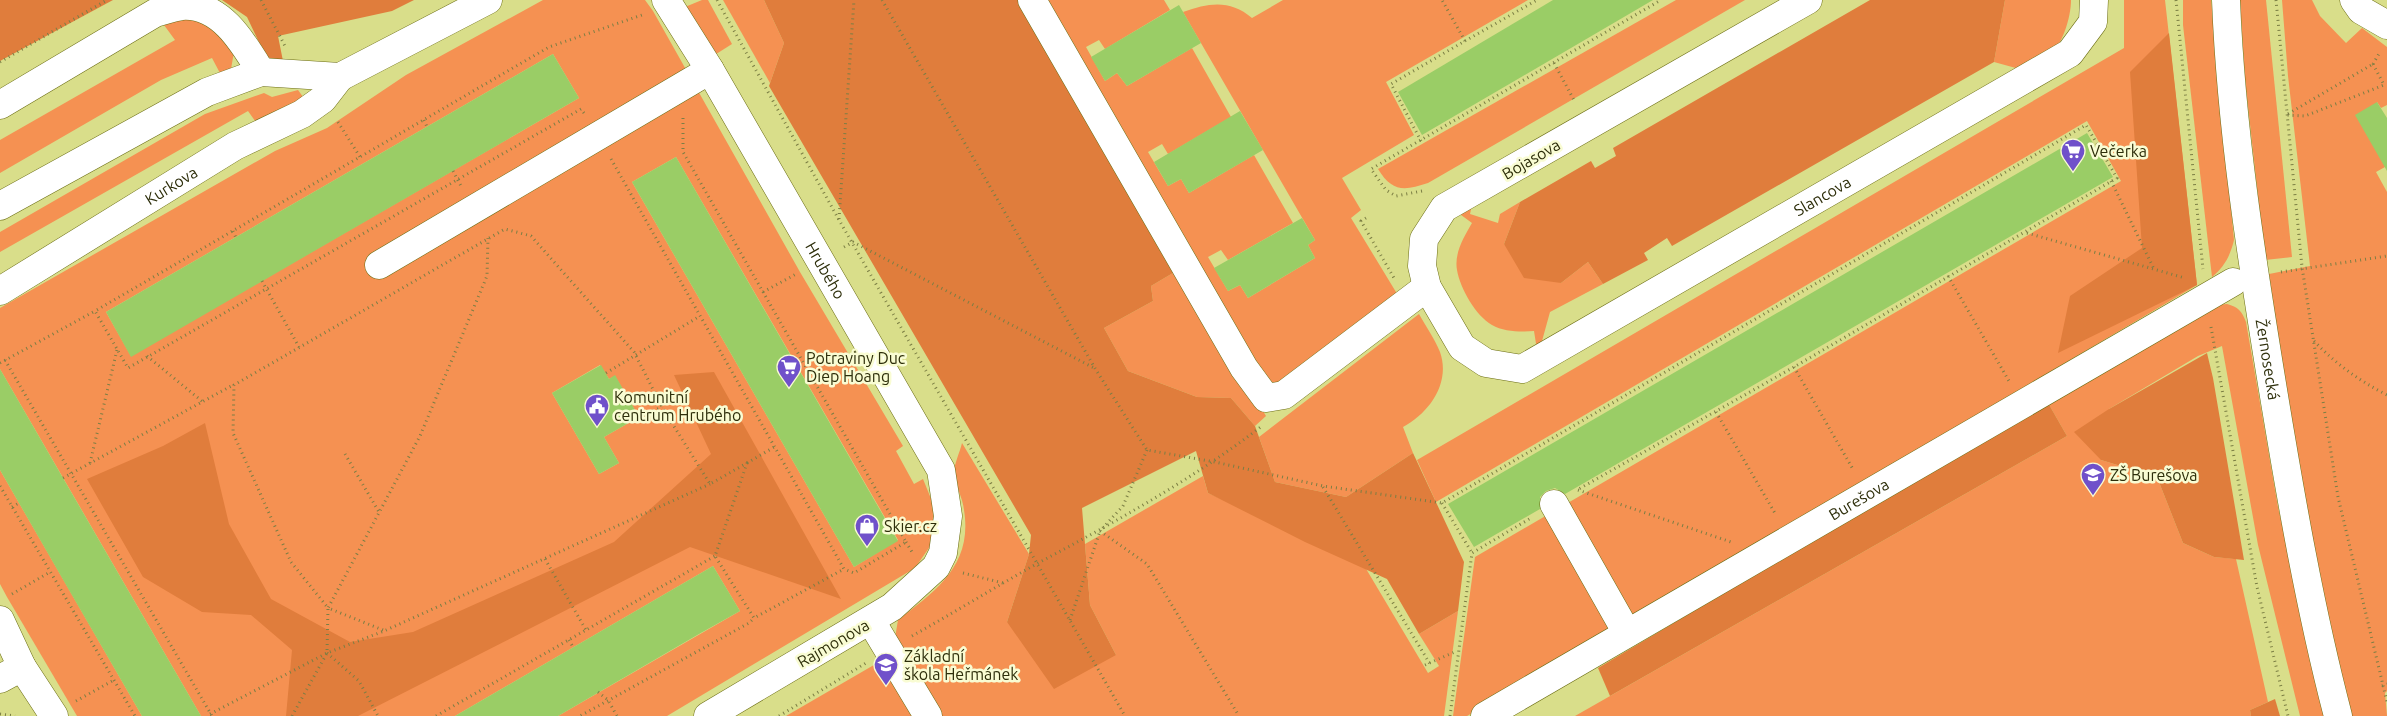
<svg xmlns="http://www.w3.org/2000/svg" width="2387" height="716" font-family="Ubuntu,sans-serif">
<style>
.green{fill:#f59152;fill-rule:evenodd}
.forest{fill:#e07d3c}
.building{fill:#9acd66}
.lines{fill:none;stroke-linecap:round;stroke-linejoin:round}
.minor-casing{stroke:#6b6d13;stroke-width:29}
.path{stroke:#7b7e44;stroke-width:3;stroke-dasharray:1 4;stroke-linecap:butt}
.minor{stroke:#fff;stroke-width:28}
.labels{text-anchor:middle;stroke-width:5;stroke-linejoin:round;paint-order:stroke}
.poi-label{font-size:16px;fill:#2d2e0a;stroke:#f9fcd3;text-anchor:start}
.street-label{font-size:16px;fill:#2d2e0a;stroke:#f9fcd3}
</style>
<rect width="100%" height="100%" fill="#d9de8a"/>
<g class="green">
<path d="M 543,0 L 645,0 L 653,11 L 800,272 L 903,446 L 896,451 L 914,484 L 923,479 L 936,511 L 931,545 L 915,568 L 667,716 L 558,716 L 740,611 L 713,566 L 455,716 L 201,716 L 0,369 L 0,308 L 275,151 L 327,128 L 406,75 ZM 553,54 L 579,98 L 131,356 L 106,312 ZM 676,157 L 898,540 L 854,567 L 632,182 ZM 600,365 L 609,379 L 615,376 L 639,417 L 604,437 L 619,463 L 599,474 L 552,393 Z"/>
<polygon points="702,0 708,0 732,44 713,56 685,7"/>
<polygon points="723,0 764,0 784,43 770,83"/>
<path d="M 1045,0 L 1164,0 L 1170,10 L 1105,49 L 1099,40 L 1086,47 L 1105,81 L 1117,73 L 1127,86 L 1192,48 L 1231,117 L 1168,154 L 1162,144 L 1148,152 L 1168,186 L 1181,179 L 1189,193 L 1254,155 L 1293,223 L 1228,260 L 1221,250 L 1208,257 L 1228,291 L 1240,285 L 1248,298 L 1315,258 L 1308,245 L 1315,240 L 1183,12 C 1210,2 1231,0 1252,18 L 1283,0 L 1528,0 L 1386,82 L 1414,135 L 1342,178 L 1361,210 L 1351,218 L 1399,297 L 1278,386 L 1266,381 Z"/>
<path d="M 1676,0 L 1745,0 L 1428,183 C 1404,191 1392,192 1378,169 Z"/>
<path d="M 2005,0 L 2071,0 C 2071,18 2062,46 2048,58 C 2041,63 2030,66 2023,70 L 1994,62 Z"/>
<polygon points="2124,0 2165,0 2197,285 1467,716 1453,716 1475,557 2121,181 2087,121 1436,502 1417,460 2124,48"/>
<path d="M 2183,0 L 2211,0 L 2234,240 C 2230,256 2225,266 2212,277 L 2183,25 Z"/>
<polygon points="2240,0 2266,0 2292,257 2265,260 2245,79"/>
<polygon points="2282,0 2312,0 2320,16 2346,43 2362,28 2387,47 2387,105 2381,108 2377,102 2385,167 2376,172 2387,192 2387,691 2385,693 2387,716 2338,716 2326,670 2269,274 2310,266 2288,76"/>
<polygon points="175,18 209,21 234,52 231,69 221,75 212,58 161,80 0,173 0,140 175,40 164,25"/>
<polygon points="298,90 306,101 260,128 248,111 0,252 0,232 205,114 264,93 272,97"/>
<path d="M 1520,202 L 1504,244 L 1561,283 L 1588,262 L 1603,284 L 1550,312 L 1542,341 L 1551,343 L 1537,350 L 1534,331 C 1522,332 1504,332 1492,325 C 1476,316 1460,288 1457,270 C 1454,253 1464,237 1472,223 L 1457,212 L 1472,205 L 1470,214 L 1498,223 L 1500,214 Z"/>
<polygon points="1178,270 1266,416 1255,426 1231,398 1197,397 1128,371 1104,328 1153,301 1151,286"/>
<path d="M 2227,304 C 2238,307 2242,311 2246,322 L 2278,507 L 2326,716 L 2300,716 L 2258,545 L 2222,346 L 2198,356 L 2109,409 L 2101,460 L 2157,477 L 2183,543 L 2214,557 L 2236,559 L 2268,702 L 2250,710 L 2251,716 L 1575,716 L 2067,436 L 2047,401 L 2216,305 Z"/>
<path d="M 1419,314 C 1426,327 1435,339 1440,352 C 1451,383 1429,413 1403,427 L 1413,453 L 1346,497 L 1275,482 L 1259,437 Z"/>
<path d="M 962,443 L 1029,554 L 1007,622 L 1116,655 L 1090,605 L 1085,544 L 1203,476 L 1208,493 L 1362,562 L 1428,673 L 1439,666 L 1419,634 L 1458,611 L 1444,716 L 786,716 L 898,651 L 895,638 L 898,620 C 936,591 973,565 964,510 C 963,498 955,485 954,473 C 954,464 960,452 962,443 Z"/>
<polygon points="0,470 142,716 77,716 7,597 0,584"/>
</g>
<g class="forest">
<polygon points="0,0 113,0 0,61"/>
<polygon points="222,0 414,0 392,11 278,36 283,61 266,57 247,17"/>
<polygon points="764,0 1023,0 1178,270 1151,286 1153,301 1104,328 1128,371 1197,397 1231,398 1255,426 1275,482 1346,497 1413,453 1464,562 1458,611 1419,634 1387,579 1305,542 1208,493 1196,451 1082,508 1090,605 1116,655 1054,689 1007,622 1029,554 1031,535 769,86 784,43"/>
<polygon points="1870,0 2005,0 1994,62 1672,246 1667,238 1644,253 1648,260 1603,284 1588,262 1561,283 1524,278 1504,244 1520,202 1591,161 1595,168 1616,156 1613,148"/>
<polygon points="2169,33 2197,285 2058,353 2070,296 2142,248 2130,72"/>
<polygon points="2207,353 2213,378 2244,560 2214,557 2183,543 2157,477 2101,460 2074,432 2109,409"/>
<polygon points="714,372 841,599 690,547 358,716 286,716 292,650 251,615 202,612 143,577 87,479 163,446 205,423 229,524 271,599 350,642 413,632 614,542 711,454 674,375"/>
<polygon points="2047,401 2067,436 1610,696 1598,668"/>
<polygon points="2275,699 2280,716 2251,716 2250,710"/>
</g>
<g class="building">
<polygon points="1553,0 1653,0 1422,135 1398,92"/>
<polygon points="1179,5 1201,43 1127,86 1117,73 1105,81 1091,57"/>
<polygon points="553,54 579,98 131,357 106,312"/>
<polygon points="2377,102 2387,118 2387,171 2355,115"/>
<polygon points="1240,111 1263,150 1189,193 1181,179 1168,186 1154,162"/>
<polygon points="2087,133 2113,177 1565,494 1555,488 1546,491 1540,497 1540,509 1474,547 1448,504"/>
<polygon points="676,157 898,541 854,567 632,182"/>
<polygon points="1302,218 1315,240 1308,245 1315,258 1248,298 1240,285 1228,291 1214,268"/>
<polygon points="601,365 609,379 615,375 639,417 604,437 619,463 599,474 552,393"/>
<polygon points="0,369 63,478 201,716 142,716 69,590 0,470"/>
<polygon points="713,566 740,611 699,634 558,716 455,716"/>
</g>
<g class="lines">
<defs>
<g id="minor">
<path id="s1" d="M 666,0 L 710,70 L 941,470 L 948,516 L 943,553 L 936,567 L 892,607 L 708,716"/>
<polyline points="1032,0 1244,368 1266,398 1284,395 1427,287"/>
<path id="s2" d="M 1808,0 L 1444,208 L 1424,239 L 1422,266 L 1427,287 L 1462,347 L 1486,363 L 1522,369 L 2070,53 L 2093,22 L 2094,0"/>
<path id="s3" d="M 2226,0 C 2231,129 2252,262 2273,390 C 2291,499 2310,609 2338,716"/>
<polyline points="2354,0 2361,10 2387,25"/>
<path d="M 0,105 L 155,13 C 164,11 173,7 182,6 C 221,3 244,44 261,72"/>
<polyline points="0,206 207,92 261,72 340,77 488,0"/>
<polyline points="379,265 710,70"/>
<path id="s4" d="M 0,291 L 235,146 L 302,114 L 323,99 L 340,77"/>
<polyline points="1554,504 1627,633"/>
<polyline points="0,620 22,667 54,716"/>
<polyline points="871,621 928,716"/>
<polyline points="0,679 22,667"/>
<path id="s5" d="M 1485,716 L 2233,282"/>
</g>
</defs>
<use href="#minor" class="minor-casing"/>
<g class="path">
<polyline points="261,0 285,46"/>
<polyline points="717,0 839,220 1125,716"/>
<polyline points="882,0 1096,370 1147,450 1215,462 1323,486 1442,503 2086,125 2117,178 1794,367 1577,490"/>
<polyline points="2176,0 2203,269"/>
<polyline points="2276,0 2302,267 2338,497 2387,702"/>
<polyline points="1465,41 1537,0"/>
<polyline points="0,62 107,0"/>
<polyline points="1554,63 1575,102"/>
<polygon points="2373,64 2384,85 2305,116 2286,115"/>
<polyline points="2373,64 2380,52"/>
<polyline points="584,113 581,109 128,368 95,311 549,47 642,15"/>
<polyline points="683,118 683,152 906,542 854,573 844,569"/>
<polyline points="424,120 427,127"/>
<polyline points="338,122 360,157"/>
<polyline points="1421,141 1391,84 1465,41 1442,0"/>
<polyline points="611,159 844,569 754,618"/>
<polyline points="453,171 461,186"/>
<polyline points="2111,181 2154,269"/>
<polyline points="1422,191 1396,196 1386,190 1371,169 1661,0"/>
<polyline points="1366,218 1361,221 1394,278"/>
<polyline points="839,219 854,0"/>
<polyline points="233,231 236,238"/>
<polyline points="2027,233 2185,278"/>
<polyline points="844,247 853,242 1096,369"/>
<polyline points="2281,272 2387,256"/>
<polyline points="1948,276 2009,381"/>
<polyline points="262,281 299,347"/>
<polyline points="763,292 798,273"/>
<polyline points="2211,327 2257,587 2288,716"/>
<path d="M 2314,341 C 2336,364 2358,380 2387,395"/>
<polyline points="147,356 203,402"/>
<polyline points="5,360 212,716"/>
<polyline points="0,363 95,311"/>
<polyline points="1794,367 1854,471"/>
<polyline points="606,373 700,316"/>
<polyline points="1716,412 1776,515"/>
<polyline points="639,417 662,407"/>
<polyline points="1147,450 1123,506 1100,531 1147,564 1239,716"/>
<polyline points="345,454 379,512"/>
<polyline points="90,463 117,350"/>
<polyline points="747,463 776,446"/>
<polyline points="63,478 233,385"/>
<polyline points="0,486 135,716"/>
<polyline points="1323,487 1430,664"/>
<polyline points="1578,490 1731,542"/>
<polyline points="1442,503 1472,553"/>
<polyline points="12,507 19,503"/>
<polyline points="906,542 912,552"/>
<polyline points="545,559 586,630"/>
<polyline points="963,573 1003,583"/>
<polyline points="12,594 50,572"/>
<polyline points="1070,620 1100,531"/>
<polyline points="383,630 328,608 420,436 487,276 488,238"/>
<path d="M 912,636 C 955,612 997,586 1040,562 C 1117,521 1193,479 1262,426"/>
<polyline points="569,640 573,647"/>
<polyline points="327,653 359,681 378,716"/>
<polyline points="1425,665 1457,651"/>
<polyline points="2382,686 2387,684"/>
<polyline points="598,692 608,700 617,716"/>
<polyline points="76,701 114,680"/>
<polyline points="0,714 15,716"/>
<polyline points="210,714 327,653 384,631 710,484"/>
<polyline points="292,716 327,653 328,608 291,562 233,433 234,385 505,229 531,236 634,352 662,407 710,484 747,463 715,556 754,618 749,623 580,716"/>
<polyline points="436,716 715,556"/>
<polyline points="779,716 866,663"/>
<polyline points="1450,716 1472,553 1531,518"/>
</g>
<use href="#minor" class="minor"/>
</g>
<defs>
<symbol id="supermarket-pin" viewBox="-11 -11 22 30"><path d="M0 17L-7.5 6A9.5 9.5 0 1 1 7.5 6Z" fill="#7051ca" stroke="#f9fcd3"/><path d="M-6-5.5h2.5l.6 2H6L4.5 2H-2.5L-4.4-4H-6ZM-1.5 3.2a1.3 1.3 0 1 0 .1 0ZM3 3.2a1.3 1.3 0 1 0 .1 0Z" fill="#fff"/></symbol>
<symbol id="civic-pin" viewBox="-11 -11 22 30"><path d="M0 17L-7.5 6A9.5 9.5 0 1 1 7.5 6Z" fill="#7051ca" stroke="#f9fcd3"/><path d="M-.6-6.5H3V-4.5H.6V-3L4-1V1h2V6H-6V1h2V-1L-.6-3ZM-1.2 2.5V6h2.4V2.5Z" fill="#fff"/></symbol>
<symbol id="school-pin" viewBox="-11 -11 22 30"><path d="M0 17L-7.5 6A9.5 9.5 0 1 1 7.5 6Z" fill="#7051ca" stroke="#f9fcd3"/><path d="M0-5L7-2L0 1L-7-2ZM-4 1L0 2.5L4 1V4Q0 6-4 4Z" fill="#fff"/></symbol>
<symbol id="shop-pin" viewBox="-11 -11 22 30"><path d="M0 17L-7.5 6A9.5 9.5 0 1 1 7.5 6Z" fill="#7051ca" stroke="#f9fcd3"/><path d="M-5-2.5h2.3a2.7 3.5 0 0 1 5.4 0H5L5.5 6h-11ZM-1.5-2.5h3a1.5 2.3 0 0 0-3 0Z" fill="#fff"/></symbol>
</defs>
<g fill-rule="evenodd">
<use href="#supermarket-pin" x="2059" y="137" width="28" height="38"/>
<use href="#supermarket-pin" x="775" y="353" width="28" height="38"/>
<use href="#civic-pin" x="583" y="392" width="28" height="38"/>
<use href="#school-pin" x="2079" y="461" width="28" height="38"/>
<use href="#shop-pin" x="853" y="512" width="28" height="38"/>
<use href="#school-pin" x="872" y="651" width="28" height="38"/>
</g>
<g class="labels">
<g class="poi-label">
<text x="2090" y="157">Večerka</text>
<text x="806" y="364">Potraviny Duc<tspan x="806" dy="18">Diep Hoang</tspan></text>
<text x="614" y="403">Komunitní<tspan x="614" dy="18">centrum Hrubého</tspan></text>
<text x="2110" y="481">ZŠ Burešova</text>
<text x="884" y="532">Skier.cz</text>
<text x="904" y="662">Základní<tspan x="904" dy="18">škola Heřmánek</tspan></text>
</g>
<g class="street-label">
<text transform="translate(1531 159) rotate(-30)" y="6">Bojasova</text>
<text dy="6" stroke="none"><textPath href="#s4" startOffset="201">Kurkova</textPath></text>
<text dy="6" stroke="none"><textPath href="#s2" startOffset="986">Slancova</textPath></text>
<text dy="6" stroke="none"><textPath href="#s1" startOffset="314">Hrubého</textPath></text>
<text dy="6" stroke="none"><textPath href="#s3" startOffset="362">Žernosecká</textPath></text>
<text dy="6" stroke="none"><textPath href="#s5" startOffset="432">Burešova</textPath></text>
<text transform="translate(833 643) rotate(-30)" y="6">Rajmonova</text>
</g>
</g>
</svg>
